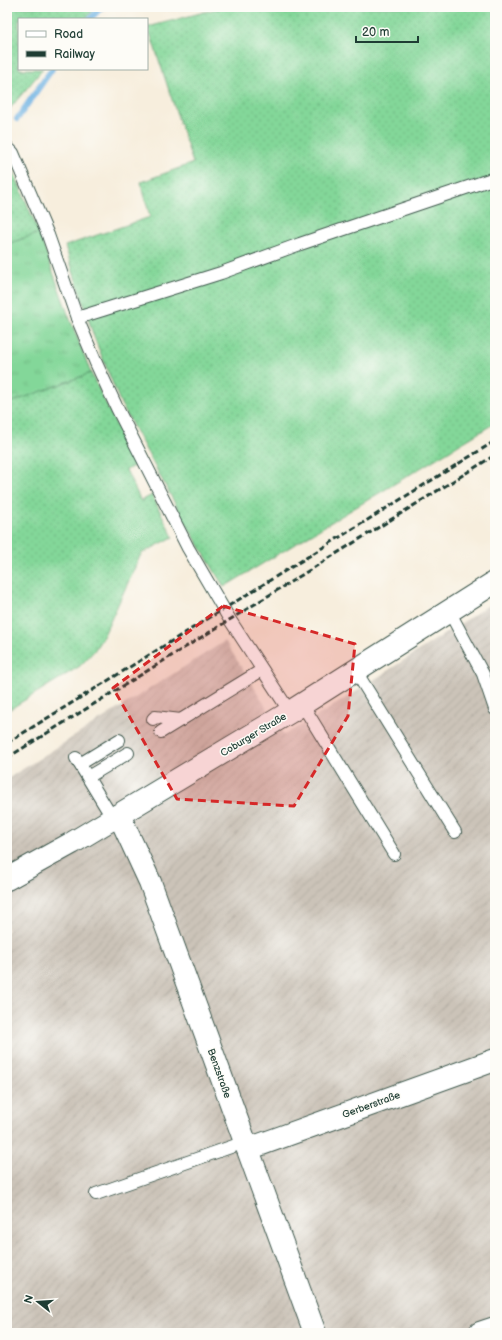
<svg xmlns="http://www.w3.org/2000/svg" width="502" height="1340" font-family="'Balsamiq Sans',sans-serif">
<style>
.industrial{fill:url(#industrial-furrows)}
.grass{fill:url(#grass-tufts);stroke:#518a66}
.garden{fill:url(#garden-dots);stroke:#518a66}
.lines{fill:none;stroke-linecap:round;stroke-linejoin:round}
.stream{stroke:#6cb1e2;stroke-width:6}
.lane-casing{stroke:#3f584d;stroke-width:14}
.street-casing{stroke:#3f584d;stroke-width:24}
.secondary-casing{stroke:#3f584d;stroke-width:24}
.lane{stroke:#fff;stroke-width:12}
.street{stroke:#fff;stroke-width:22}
.secondary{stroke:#fff;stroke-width:22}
.rail{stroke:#1f3d34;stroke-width:3;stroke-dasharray:6 3;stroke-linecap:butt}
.marked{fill:#d62828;fill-opacity:0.2;stroke:#d62828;stroke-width:3;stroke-dasharray:8 5;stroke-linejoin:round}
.labels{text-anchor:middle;stroke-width:3;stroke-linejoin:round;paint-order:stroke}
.street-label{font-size:10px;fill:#1f3d34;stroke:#fdfcf7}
</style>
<defs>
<pattern id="industrial-furrows" width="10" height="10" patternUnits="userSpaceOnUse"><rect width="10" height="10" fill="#cbc3b8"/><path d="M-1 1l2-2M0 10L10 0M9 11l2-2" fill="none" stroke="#aea89f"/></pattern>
<pattern id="grass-tufts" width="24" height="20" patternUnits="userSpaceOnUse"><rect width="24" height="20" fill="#83d799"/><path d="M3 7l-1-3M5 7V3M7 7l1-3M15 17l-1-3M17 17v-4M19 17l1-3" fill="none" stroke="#71b984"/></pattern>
<pattern id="garden-dots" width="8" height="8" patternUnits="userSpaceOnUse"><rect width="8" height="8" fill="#83d799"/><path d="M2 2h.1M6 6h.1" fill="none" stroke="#71b984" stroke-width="1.8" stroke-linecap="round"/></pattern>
</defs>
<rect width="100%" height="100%" fill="#fdfcf7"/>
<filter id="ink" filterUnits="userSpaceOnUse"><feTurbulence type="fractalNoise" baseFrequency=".025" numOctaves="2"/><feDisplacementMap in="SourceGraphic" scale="8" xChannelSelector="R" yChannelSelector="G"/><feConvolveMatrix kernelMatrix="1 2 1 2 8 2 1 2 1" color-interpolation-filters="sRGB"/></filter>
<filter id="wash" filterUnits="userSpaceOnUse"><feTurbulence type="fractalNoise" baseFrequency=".012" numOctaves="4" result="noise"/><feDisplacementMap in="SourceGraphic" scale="16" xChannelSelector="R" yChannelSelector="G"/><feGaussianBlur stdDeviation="0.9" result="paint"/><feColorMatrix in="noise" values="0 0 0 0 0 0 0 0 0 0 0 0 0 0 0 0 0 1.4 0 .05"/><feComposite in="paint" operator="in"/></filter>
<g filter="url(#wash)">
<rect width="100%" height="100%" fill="#f7eedd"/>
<polygon class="industrial" points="495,601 495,1333 7,1333 7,779 225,641 284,735 329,709"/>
<polygon class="grass" points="39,233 68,314 91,373 7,404 7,244"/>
<g class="garden">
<polygon points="7,7 96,7 85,19 19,19 19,69 43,69 7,112"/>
<polygon points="223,7 495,7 495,423 224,587 185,522 121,404 94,337 65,246 150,217 141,182 193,163 148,27"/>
<polygon points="7,155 39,233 7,244"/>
<polygon points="91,373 136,465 126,470 141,501 152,495 173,537 141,554 104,635 94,651 80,666 7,711 7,404"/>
</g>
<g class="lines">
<g class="stream">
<polyline points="90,19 102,7"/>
<polyline points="17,119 52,69"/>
</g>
</g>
</g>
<g filter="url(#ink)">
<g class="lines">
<defs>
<g id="lane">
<polyline points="7,147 13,153 48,235 77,318 96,363 117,408 188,548 230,620 290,712"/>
<polyline points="77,318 221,273 300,244 495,178"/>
<polyline points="449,611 483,674 495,709"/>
<polyline points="355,670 455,832"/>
<polyline points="302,704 394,854"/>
<polyline points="153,719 155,717 181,720"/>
<polyline points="161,732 262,670"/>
<polyline points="76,758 113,819"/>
<polyline points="80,764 119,740"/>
<polyline points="88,777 128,753"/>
<polyline points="96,1194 245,1142"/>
</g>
<g id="street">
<polyline points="119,815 150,882 315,1333"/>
<polyline points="248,1149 495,1060"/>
</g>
<g id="secondary">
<polyline points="7,879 72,843 290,712 495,582"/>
<polyline points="480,1333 495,1328"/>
</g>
</defs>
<use href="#lane" class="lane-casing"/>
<use href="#street" class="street-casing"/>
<use href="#secondary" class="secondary-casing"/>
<use href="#lane" class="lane"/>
<use href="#street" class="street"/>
<use href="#secondary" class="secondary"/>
<g class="rail">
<polyline points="7,743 495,441"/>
<polyline points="7,758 495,455"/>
</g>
</g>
</g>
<path class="marked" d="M 223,606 L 355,644 L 348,716 L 294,806 L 177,799 L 113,688 Z"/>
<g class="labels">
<g class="street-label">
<text transform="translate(253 734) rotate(-31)" y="4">Coburger Straße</text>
<text transform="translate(220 1073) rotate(70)" y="4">Benzstraße</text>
<text transform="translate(371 1104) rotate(-20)" y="4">Gerberstraße</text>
</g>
</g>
<rect width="502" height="1340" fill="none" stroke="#fdfcf7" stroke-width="24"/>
<rect x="18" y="18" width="130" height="52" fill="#fdfcf7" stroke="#a4b0a9"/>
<rect x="26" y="31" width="20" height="6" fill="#ffffff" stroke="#a4b0a9"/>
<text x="54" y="38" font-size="12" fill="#1f3d34">Road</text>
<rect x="26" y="51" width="20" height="6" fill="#1f3d34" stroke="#a4b0a9"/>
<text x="54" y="58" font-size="12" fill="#1f3d34">Railway</text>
<g transform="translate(38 1302) rotate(287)" stroke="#fdfcf7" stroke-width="3" paint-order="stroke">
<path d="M0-3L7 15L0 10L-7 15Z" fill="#1f3d34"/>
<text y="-6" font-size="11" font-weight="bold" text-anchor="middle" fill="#1f3d34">N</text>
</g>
<path d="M356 36v6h62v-6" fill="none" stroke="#1f3d34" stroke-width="2"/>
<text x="362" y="36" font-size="12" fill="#1f3d34" stroke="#fdfcf7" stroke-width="3" paint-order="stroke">20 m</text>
</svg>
